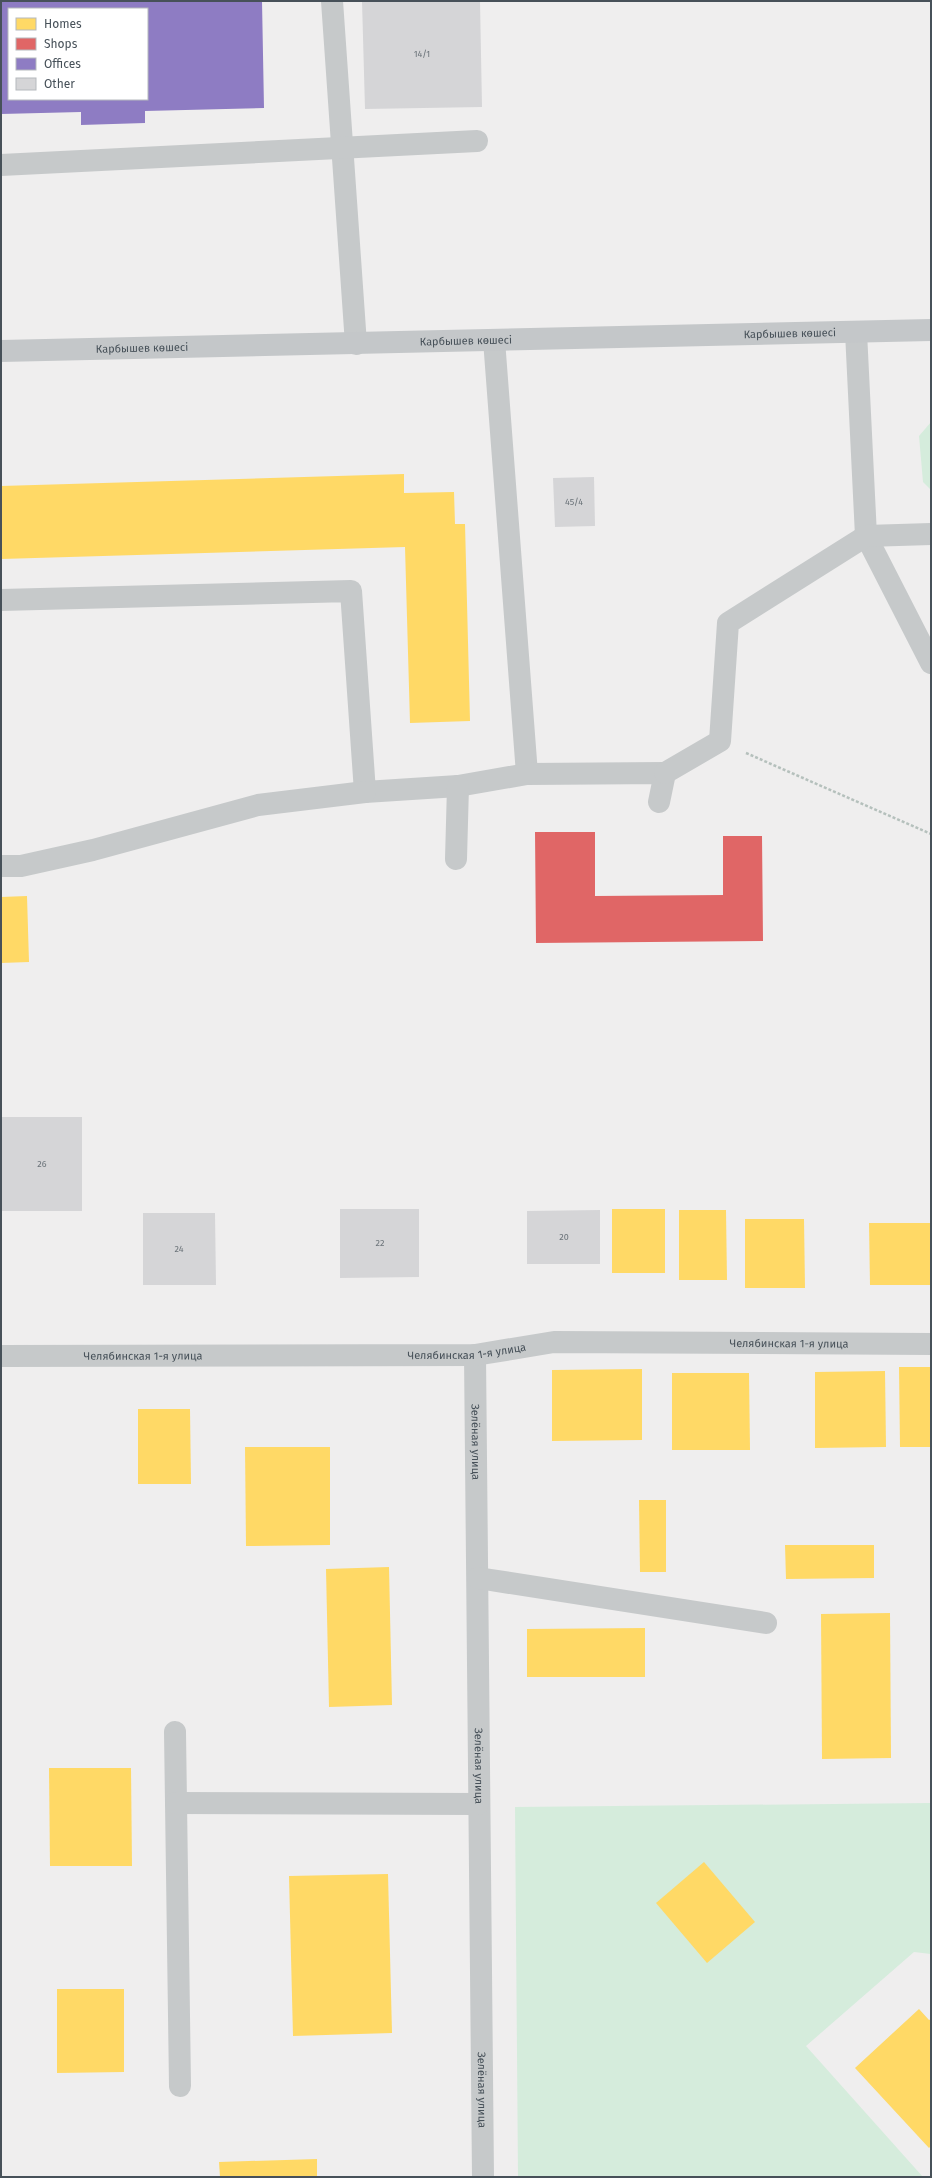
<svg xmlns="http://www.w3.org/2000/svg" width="932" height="2178" font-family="'Fira Sans',sans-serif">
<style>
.green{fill:#d5ecdc}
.homes{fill:#ffd966}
.shops{fill:#e06666}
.offices{fill:#8e7cc3;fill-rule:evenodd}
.building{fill:#d5d5d7}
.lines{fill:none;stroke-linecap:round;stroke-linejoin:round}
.path{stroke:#b5c0bc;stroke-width:2.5;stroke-dasharray:3 2;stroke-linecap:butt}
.minor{stroke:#c6c9ca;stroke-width:22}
.major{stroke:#c4c7c9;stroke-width:22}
.labels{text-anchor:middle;stroke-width:4;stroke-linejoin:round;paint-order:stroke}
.number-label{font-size:9px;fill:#6c747a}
.street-label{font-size:11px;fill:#475159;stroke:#fff}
</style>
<rect width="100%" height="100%" fill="#efeeee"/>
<g class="green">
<polygon points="931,422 931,490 923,482 919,436"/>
<polygon points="931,1803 931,1954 914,1952 806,2046 923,2177 518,2177 515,1807"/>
</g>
<g class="homes">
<polygon points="404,474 404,493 454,492 455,524 465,524 470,721 410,723 405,547 1,559 1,486"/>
<polygon points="27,896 29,962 1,963 1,897"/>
<rect x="612" y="1209" width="53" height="64"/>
<polygon points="679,1210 726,1210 727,1280 679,1280"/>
<polygon points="745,1219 804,1219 805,1288 745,1288"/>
<polygon points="869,1223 931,1223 931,1285 870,1285"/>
<polygon points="899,1367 931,1367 931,1447 900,1447"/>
<polygon points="642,1369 642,1440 552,1441 552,1370"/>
<polygon points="885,1371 886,1447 815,1448 815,1372"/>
<polygon points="672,1373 749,1373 750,1450 672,1450"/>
<polygon points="138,1409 190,1409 191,1484 138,1484"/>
<polygon points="245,1447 330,1447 330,1545 246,1546"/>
<polygon points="639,1500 666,1500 666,1572 640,1572"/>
<polygon points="785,1545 874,1545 874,1578 786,1579"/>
<polygon points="389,1567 392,1705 329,1707 326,1569"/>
<polygon points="890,1613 891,1758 822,1759 821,1614"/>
<polygon points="645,1628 645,1677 527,1677 527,1629"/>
<polygon points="49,1768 131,1768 132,1866 50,1866"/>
<polygon points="704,1862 755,1922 707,1963 656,1903"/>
<polygon points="388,1874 392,2033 293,2036 289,1876"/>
<polygon points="57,1989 124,1989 124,2072 57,2073"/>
<polygon points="919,2009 929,2020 931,2019 931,2146 929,2148 855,2068"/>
<polygon points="317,2159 317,2177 220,2177 219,2162"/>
</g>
<polygon class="shops" points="535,832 595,832 595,896 723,895 723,836 762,836 763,941 536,943"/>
<path class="offices" d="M 1,1 L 262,1 L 264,108 L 145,111 L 145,123 L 81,125 L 81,112 L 1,114 ZM 9,9 L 147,9 L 147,99 L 9,99 Z"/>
<g class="building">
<polygon points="362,1 480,1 482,107 365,109"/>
<polygon points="594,477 595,526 555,527 553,478"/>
<rect x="1" y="1117" width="81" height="94"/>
<polygon points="340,1209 419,1209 419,1277 340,1278"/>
<polygon points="600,1210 600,1264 527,1264 527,1211"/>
<polygon points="143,1213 215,1213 216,1285 143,1285"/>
</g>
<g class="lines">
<polyline class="path" points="746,753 931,834"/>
<g class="minor">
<polyline points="332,1 356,344"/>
<polyline points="1,165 477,141"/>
<polyline points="856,332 866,536 931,663"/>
<polyline points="494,340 527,774"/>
<polyline points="1,600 351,591 365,792 458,786 527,774 665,773 659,802"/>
<polyline points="665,773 720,741 728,623 866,536 931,534"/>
<polyline points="456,859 458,786"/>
<polyline points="1,866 21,866 93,850 258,805 365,792"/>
<path id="s1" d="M 475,1355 L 483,2177"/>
<path id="s2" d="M 1,1356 L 475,1355 L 554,1342 L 931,1344"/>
<polyline points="478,1578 766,1623"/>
<polyline points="175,1732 180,2086"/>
<polyline points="176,1803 478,1804"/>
</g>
<path class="major" id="s3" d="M 1,351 L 931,330"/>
</g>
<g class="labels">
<g class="number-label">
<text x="422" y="57">14/1</text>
<text x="574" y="505">45/4</text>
<text x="42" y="1167">26</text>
<text x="564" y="1240">20</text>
<text x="380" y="1246">22</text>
<text x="179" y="1252">24</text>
</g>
<g class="street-label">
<text dy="4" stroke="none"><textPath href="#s3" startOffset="789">Карбышев көшесі</textPath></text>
<text dy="4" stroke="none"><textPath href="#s3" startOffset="465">Карбышев көшесі</textPath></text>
<text dy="4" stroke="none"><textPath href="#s3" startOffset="141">Карбышев көшесі</textPath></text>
<text dy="4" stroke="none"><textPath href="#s2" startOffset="789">Челябинская 1-я улица</textPath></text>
<text dy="4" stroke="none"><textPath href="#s2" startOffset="466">Челябинская 1-я улица</textPath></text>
<text dy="4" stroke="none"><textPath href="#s2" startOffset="142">Челябинская 1-я улица</textPath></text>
<text dy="4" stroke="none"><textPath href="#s1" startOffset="87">Зелёная улица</textPath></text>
<text dy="4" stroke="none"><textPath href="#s1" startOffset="411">Зелёная улица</textPath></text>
<text dy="4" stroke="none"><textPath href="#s1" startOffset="735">Зелёная улица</textPath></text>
</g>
</g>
<rect width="932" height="2178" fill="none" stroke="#475159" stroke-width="4"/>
<rect x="8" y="8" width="140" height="92" fill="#ffffff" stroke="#b5b9bd"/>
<rect x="16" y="18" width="20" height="12" fill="#ffd966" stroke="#b5b9bd"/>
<text x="44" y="28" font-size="12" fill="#475159">Homes</text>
<rect x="16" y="38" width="20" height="12" fill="#e06666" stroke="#b5b9bd"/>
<text x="44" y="48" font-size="12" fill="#475159">Shops</text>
<rect x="16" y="58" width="20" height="12" fill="#8e7cc3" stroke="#b5b9bd"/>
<text x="44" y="68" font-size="12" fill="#475159">Offices</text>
<rect x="16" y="78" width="20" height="12" fill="#d5d5d7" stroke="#b5b9bd"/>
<text x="44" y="88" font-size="12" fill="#475159">Other</text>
</svg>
